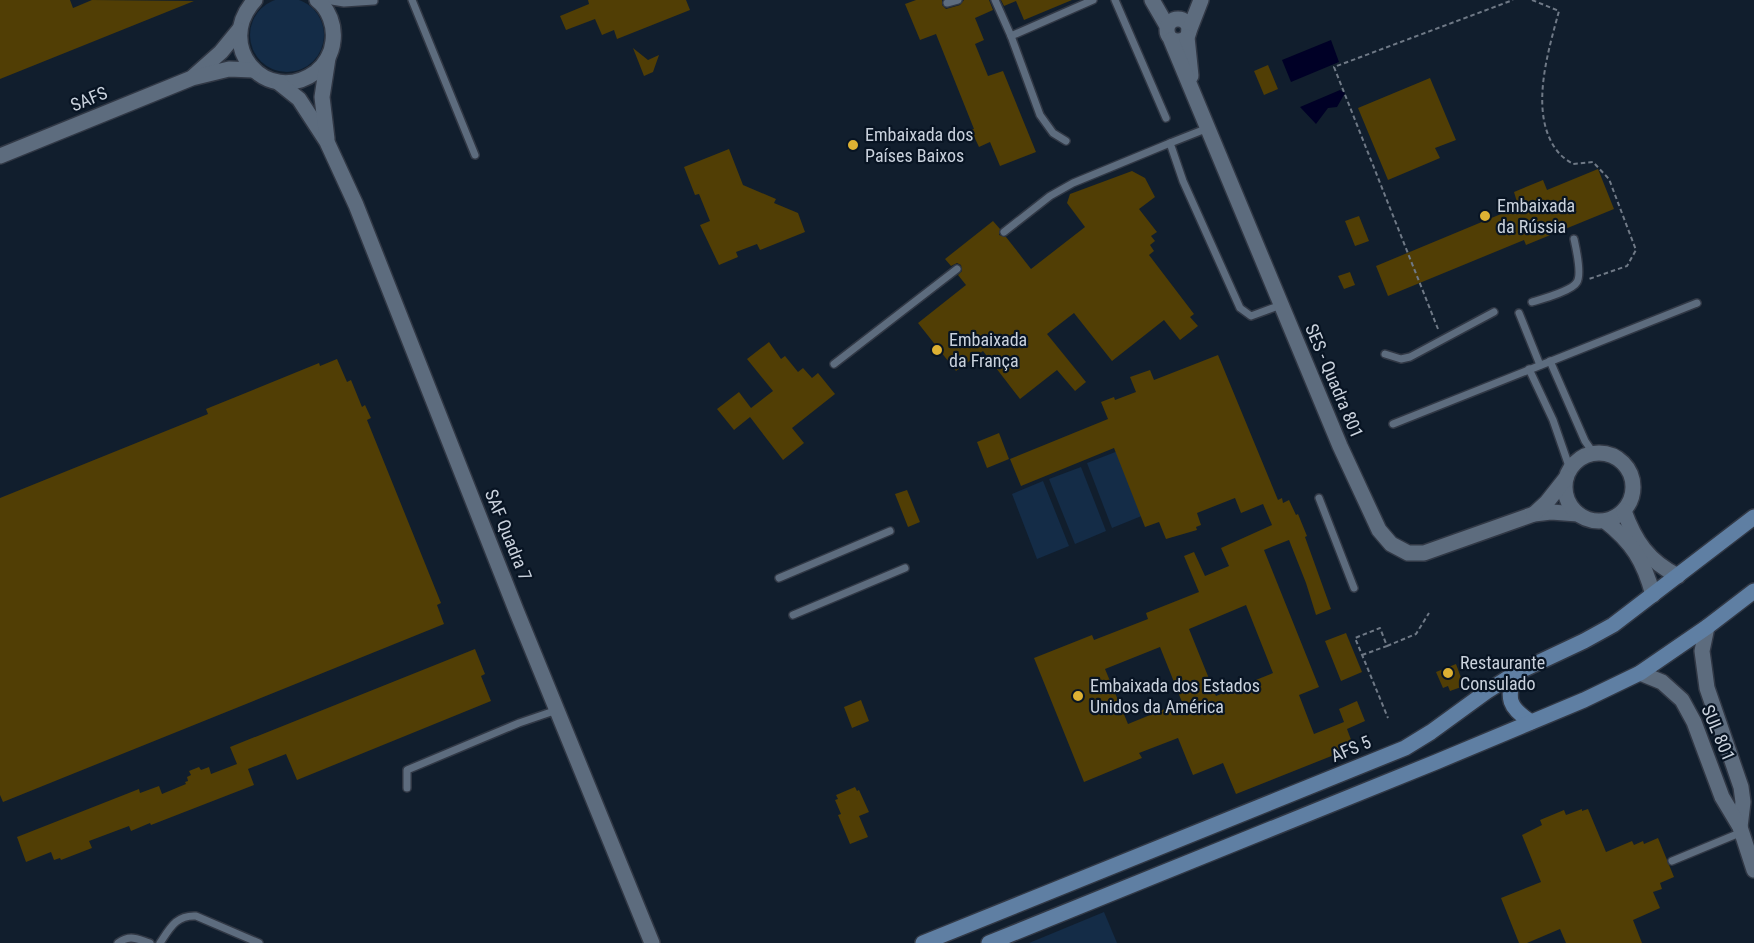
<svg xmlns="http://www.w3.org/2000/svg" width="1754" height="943" font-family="'Roboto Condensed',sans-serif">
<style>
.green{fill:#142c47}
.water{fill:#000026}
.building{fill:#513e05;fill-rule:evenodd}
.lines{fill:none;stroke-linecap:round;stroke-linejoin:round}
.service-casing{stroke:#313845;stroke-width:10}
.tertiary-casing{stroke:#313845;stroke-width:18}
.secondary-casing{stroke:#313845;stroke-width:18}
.path{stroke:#6f7986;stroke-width:2;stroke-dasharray:4.5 3;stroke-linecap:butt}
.service{stroke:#5d6c7e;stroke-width:7}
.tertiary{stroke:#5d6c7e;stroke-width:15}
.secondary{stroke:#5f7fa3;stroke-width:15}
.poi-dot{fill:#ddb133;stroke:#081423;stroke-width:2}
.labels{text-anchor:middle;stroke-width:4.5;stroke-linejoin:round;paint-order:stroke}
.street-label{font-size:18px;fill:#cad2dd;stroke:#081423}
.poi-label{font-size:18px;fill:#cad2dd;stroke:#081423;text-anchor:start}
</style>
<rect width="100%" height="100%" fill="#111e2d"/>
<g class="green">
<circle cx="287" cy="35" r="37"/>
<polygon points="1118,451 1144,515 1112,528 1087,463"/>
<polygon points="1081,467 1106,531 1075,544 1049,479"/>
<polygon points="1043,481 1069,546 1037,559 1012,494"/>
<polygon points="1104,912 1117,943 1029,943"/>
</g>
<g class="water">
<polygon points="1331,40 1339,62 1291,82 1282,60"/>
<polygon points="1340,90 1345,93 1337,107 1328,108 1316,124 1300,107"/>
</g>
<g class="building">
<polygon points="0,0 70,0 73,8 92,0 194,1 0,79"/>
<polygon points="588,0 686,0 690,10 617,39 614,30 602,35 595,19 566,30 560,16 589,4"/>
<polygon points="916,0 942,0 942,5 946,9 960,5 964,0 989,0 993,10 975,18 984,40 975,44 988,76 1003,71 1036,152 1000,166 990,142 979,147 971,130 974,129 936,34 920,40 905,4"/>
<polygon points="1001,0 1072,0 1024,20 1016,1 1004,6"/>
<polygon points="633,48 648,60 659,55 653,72 644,76"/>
<polygon points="1268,65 1278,89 1264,95 1254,71"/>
<polygon points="1430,78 1456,140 1435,148 1440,158 1388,180 1358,108"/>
<polygon points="729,149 743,185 776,199 774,203 798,213 805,232 760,250 757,244 736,252 738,257 719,265 700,225 710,221 699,194 695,195 684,167"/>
<polygon points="1598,169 1614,209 1526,245 1524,240 1388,296 1376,266 1513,209 1511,205 1517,202 1514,192 1543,180 1547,190"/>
<polygon points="1132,171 1145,178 1155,197 1139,209 1157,232 1151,236 1155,241 1150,245 1154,251 1149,255 1194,314 1190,317 1198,326 1180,340 1164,320 1112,361 1074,313 1047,334 1086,382 1075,391 1057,370 1020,399 983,351 956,371 918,323 966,285 958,275 962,271 961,265 957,263 951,266 945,259 993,221 1000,229 999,235 1006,237 1031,269 1085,227 1067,203 1070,194"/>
<polygon points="1359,216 1369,241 1355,246 1345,221"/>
<polygon points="1350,272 1355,285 1344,289 1338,276"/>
<polygon points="769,342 781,359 785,356 798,372 803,368 812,378 818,373 835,394 792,428 804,443 783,460 750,417 734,430 717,409 739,392 751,408 773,391 747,359"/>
<path d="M 1218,355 L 1278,500 L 1282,498 L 1283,503 L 1289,500 L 1296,515 L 1298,514 L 1307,536 L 1305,537 L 1331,609 L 1316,615 L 1306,583 L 1289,540 L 1264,550 L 1319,687 L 1299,695 L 1314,734 L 1344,722 L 1339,709 L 1357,701 L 1365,721 L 1347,729 L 1353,745 L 1336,752 L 1333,754 L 1334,755 L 1236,794 L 1223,763 L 1193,775 L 1178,738 L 1139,753 L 1142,758 L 1084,782 L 1034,658 L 1092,635 L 1094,640 L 1148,619 L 1146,613 L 1199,592 L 1184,556 L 1194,552 L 1205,576 L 1229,566 L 1221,548 L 1272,525 L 1263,504 L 1241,513 L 1235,498 L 1197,513 L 1201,525 L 1196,527 L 1197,530 L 1166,539 L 1159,522 L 1145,527 L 1114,448 L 1021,486 L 1010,459 L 1108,419 L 1101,402 L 1114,397 L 1115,400 L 1136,392 L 1130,377 L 1150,370 L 1154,380 ZM 1246,605 L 1273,673 L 1216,696 L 1189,629 ZM 1160,647 L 1182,702 L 1128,724 L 1105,669 Z"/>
<polygon points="337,359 347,382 351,380 362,407 365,405 371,418 367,420 441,603 437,605 444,624 3,802 0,795 0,498 208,414 206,409 319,363 320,366"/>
<polygon points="999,433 1009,459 987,468 977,442"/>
<polygon points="907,490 920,522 908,527 895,494"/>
<polygon points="1346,633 1362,672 1341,681 1325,641"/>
<polygon points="475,649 485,674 481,676 491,701 297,780 286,754 248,769 254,785 151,825 150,823 131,831 129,826 89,841 92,848 61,860 60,858 54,860 51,852 26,862 17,837 139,789 140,793 159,786 162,794 186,784 185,782 188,781 187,777 191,775 189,771 199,767 201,770 209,767 211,774 237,764 230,747"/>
<polygon points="1456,664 1464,686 1450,691 1448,686 1443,688 1436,672"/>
<polygon points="861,700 869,721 852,728 844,707"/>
<polygon points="855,787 857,791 859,790 869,812 859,816 868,837 850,844 838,815 841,814 835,800 838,799 836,795"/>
<polygon points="1582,809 1582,811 1588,809 1606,852 1632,841 1634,845 1643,841 1644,844 1658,838 1674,877 1660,883 1662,889 1653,892 1660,908 1633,920 1642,943 1566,943 1560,929 1527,943 1519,943 1501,898 1541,882 1522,835 1542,825 1540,820 1564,810 1566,815"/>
</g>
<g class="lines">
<defs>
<g id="service">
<polyline points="326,0 344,3 374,1"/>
<polyline points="412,0 475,155"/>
<polyline points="995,0 1011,36"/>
<polyline points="1115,0 1166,118"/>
<polyline points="947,3 958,0"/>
<polyline points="1208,128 1170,143 1183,181 1240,308 1251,316 1281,305"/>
<polyline points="1066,141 1053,133 1040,115 1011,36 1093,0"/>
<polyline points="1004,232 1050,196 1073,183 1170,143"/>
<path d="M 1532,302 C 1542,299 1572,291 1577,282 C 1582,274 1576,248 1574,239"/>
<polyline points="1519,313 1540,365"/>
<polyline points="1385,354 1401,359 1410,357 1494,312"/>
<polyline points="1550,361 1585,441 1594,454"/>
<polyline points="834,364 957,269"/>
<polyline points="1529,369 1553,420 1570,469"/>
<polyline points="1393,424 1697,303"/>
<polyline points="1319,498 1354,588"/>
<polyline points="779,578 890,531"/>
<polyline points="793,615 905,568"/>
<polyline points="407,788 407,770 519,723 557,710"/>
<polyline points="1672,861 1742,832"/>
<path d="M 118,943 C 130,934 137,939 150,943"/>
<path d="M 160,943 C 170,928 176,915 196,916 L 259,943"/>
</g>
<g id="tertiary">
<path d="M 255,0 C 213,45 266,108 316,72 C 325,65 332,53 333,41 C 335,26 329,9 317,0"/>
<polyline points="1152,0 1167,26"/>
<circle cx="1178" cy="30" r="11"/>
<polyline points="1189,31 1201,0"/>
<polyline points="1187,37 1191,76"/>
<polyline points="1171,40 1340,446 1379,530 1391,544 1408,553 1424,553 1534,514 1551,512 1578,514"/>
<polyline points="194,76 221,52 239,30"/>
<polyline points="279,83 299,99 327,142 356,205 516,610 652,943"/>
<polyline points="327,139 322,97 328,58"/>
<polyline points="0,156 192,78 229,69 253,70"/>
<circle cx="1599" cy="487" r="34"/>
<path d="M 1624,511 C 1635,541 1648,561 1678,576"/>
<polyline points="1534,514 1547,502 1566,478"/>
<path d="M 1605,521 C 1632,542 1644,561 1653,595"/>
<polyline points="1707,627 1702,651 1707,688 1741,787 1743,802 1740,827"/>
<polyline points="1640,673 1662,682 1682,700 1694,722 1722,797 1740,827 1754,870"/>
</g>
<g id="secondary">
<path d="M 1514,674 C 1507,699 1508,707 1531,722"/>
<polyline points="923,943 1405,748 1431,732 1486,692 1514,674 1584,641 1613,625 1754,517"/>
<polyline points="989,943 1436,762 1584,700 1640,673 1707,627 1754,591"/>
</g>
</defs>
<use href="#service" class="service-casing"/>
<use href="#tertiary" class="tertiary-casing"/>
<use href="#secondary" class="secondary-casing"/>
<g class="path">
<path d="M 1532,0 L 1559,11 C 1548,52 1528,115 1558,152 C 1562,157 1568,161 1573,164 L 1593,162 L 1609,179 L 1636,250 L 1627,266 L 1589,279"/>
<polyline points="1438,329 1334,67 1513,0"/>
<polyline points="1387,646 1416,634 1429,613"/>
<polyline points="1362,655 1387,646 1380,628 1355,638 1365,662 1388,718"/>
</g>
<use href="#service" class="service"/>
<use href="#tertiary" class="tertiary"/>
<use href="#secondary" class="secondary"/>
</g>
<g class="poi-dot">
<circle cx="853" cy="145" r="6"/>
<circle cx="1485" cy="216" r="6"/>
<circle cx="937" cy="350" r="6"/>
<circle cx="1448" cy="673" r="6"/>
<circle cx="1078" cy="696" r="6"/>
</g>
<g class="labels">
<g class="street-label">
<text transform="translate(89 99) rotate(-22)" y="6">SAFS</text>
<text transform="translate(1334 381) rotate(67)" y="6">SES - Quadra 801</text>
<text transform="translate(508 535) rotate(68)" y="6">SAF Quadra 7</text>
<text transform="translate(1718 733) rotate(67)" y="6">SUL 801</text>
<text transform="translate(1351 749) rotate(-23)" y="6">AFS 5</text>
</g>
<g class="poi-label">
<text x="865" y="141">Embaixada dos<tspan x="865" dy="21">Países Baixos</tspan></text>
<text x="1497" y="212">Embaixada<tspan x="1497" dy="21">da Rússia</tspan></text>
<text x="949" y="346">Embaixada<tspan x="949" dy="21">da França</tspan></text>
<text x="1460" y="669">Restaurante<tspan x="1460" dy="21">Consulado</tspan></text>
<text x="1090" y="692">Embaixada dos Estados<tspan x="1090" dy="21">Unidos da América</tspan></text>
</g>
</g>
</svg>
